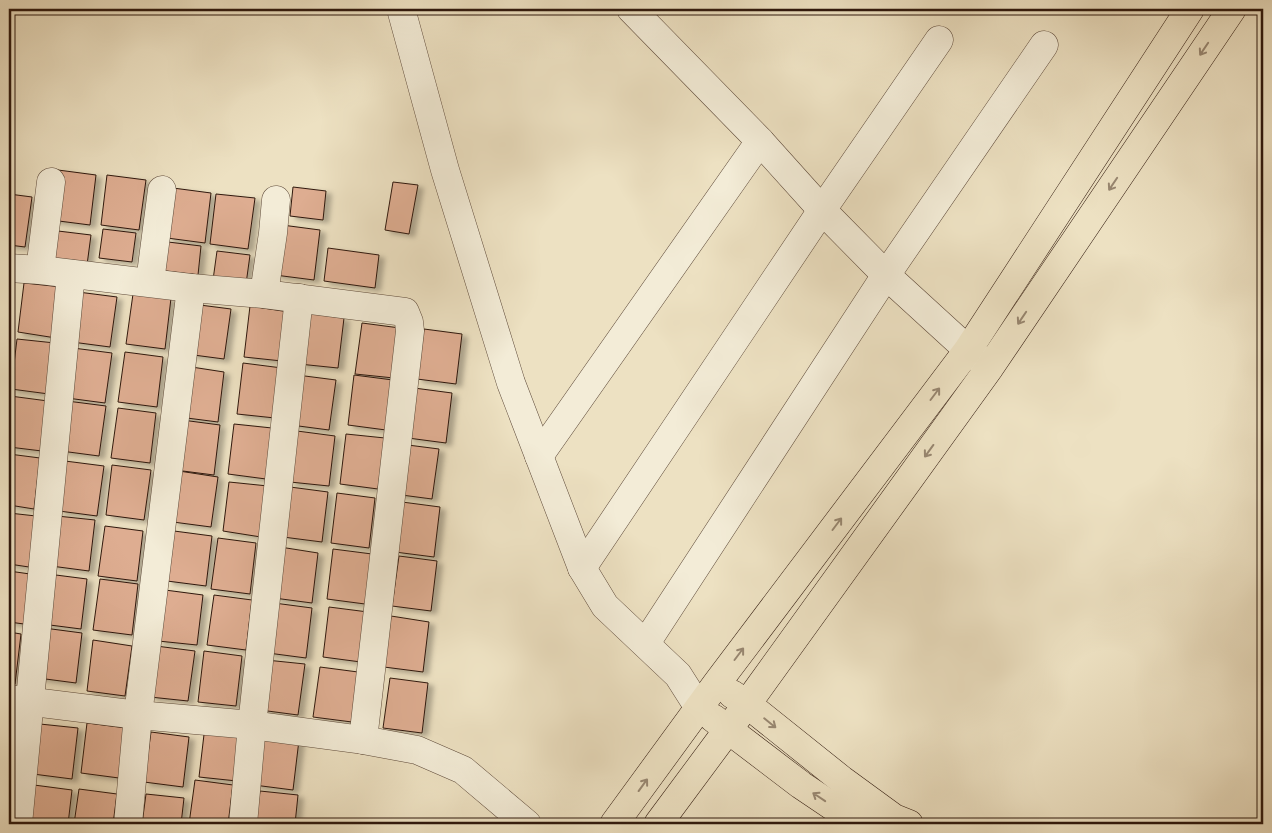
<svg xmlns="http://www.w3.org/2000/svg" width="1272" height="833" font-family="'Libre Bodoni',serif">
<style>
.building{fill:#dead91;stroke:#2f180d;filter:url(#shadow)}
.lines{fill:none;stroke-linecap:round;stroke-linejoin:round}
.minor-casing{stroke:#5e4a3a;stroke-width:29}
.major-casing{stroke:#2f180d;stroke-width:29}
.minor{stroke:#f3ecd7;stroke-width:28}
.major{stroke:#ede1c2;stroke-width:28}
.oneway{stroke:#988771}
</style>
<defs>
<filter id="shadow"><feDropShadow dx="5.5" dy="3" stdDeviation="2.5" flood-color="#0004"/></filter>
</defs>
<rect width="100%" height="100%" fill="#ede1c2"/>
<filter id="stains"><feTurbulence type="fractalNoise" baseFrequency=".004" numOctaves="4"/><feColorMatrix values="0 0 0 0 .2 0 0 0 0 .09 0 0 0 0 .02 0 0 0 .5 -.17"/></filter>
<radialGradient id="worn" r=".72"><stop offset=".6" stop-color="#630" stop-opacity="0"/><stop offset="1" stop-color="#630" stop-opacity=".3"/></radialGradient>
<g class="building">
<polygon points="58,170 96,175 90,225 51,220"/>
<polygon points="107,175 146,180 139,230 101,225"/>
<polygon points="393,182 418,185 409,234 385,230"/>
<polygon points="293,187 326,191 323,220 290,216"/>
<polygon points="173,188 211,193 205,243 167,238"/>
<polygon points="9,194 32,197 25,247 9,245"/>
<polygon points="216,194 255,198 248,249 210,244"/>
<polygon points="282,225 320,230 314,280 275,275"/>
<polygon points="103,229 136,233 132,262 99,258"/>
<polygon points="58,231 91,235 87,265 54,261"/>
<polygon points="168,242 201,246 198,275 165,271"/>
<polygon points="328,248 379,255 375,288 324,281"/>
<polygon points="217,251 250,255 246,284 213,280"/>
<polygon points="24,283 62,287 56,338 18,332"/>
<polygon points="78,292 117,297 110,347 72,342"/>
<polygon points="133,294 171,298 165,349 126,344"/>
<polygon points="192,304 231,309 224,359 186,354"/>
<polygon points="250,306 289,312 282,361 244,357"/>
<polygon points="306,313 344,318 338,368 299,364"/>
<polygon points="362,323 400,328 394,378 355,374"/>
<polygon points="424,329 462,334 456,384 417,379"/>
<polygon points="17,339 55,343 49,394 11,389"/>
<polygon points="73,348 112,353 105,403 67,398"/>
<polygon points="125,352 163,357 157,407 118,402"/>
<polygon points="243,363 282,368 275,418 237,414"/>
<polygon points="185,366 224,372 218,422 179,417"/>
<polygon points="297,375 336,380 329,430 291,425"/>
<polygon points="354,375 393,380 386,430 348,425"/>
<polygon points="414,388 452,393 446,443 408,438"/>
<polygon points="10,396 48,401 42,451 9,447 9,406"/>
<polygon points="67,401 106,406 99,456 61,451"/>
<polygon points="118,408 156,413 150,463 111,458"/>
<polygon points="182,420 220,425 214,475 175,470"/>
<polygon points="234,424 272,428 266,479 228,474"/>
<polygon points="297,431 335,436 329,486 290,482"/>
<polygon points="346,434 385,438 378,489 340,484"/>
<polygon points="400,444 439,449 432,499 394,494"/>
<polygon points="9,454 40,458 34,509 9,505"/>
<polygon points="65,461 104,466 97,516 59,511"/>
<polygon points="112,465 151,470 144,520 106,515"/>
<polygon points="179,471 218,477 211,527 173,522"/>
<polygon points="229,482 268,486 261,537 223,531"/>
<polygon points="290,487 328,492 322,542 283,537"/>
<polygon points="337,493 375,498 369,548 331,543"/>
<polygon points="402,502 440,507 434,557 395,552"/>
<polygon points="9,513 36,516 29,567 9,564"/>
<polygon points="57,516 95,520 89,571 51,566"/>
<polygon points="105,526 143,531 137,581 98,576"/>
<polygon points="174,531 212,536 206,586 167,581"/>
<polygon points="218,538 256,543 250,594 211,589"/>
<polygon points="280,547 318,553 312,603 274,598"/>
<polygon points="333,549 372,554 365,604 327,599"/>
<polygon points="399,556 437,561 431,611 392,606"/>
<polygon points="9,571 30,574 24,624 9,622"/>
<polygon points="48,574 87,579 81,629 42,624"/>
<polygon points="100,579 138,584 132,635 93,630"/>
<polygon points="165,590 203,595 197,645 158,641"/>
<polygon points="214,595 252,600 246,650 207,645"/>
<polygon points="274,603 312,608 306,658 268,653"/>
<polygon points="329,607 368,612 361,662 323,657"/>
<polygon points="391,616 429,622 423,672 384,667"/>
<polygon points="44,628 82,633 76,683 38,678"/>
<polygon points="9,632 21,634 15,684 9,684"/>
<polygon points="93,640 132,646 125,696 87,691"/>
<polygon points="156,646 195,651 188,701 150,697"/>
<polygon points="204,651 242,656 236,706 198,702"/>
<polygon points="266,660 305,664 298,715 260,710"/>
<polygon points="320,667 358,672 352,722 313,717"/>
<polygon points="390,678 428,683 422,733 383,728"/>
<polygon points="9,718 14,718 9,759"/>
<polygon points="87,723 126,728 119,778 81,773"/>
<polygon points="40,724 78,728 72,779 33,774"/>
<polygon points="205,726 244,731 237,781 199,777"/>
<polygon points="151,732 189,737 183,787 144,782"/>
<polygon points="261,735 299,740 293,790 254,785"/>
<polygon points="195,780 233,785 228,824 189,824"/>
<polygon points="34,785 72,790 68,824 29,824"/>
<polygon points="79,789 117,794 113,824 74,824"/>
<polygon points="260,791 298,795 295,824 255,824"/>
<polygon points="146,794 184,798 181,824 142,824"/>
</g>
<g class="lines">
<defs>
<g id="minor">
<polyline points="401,9 445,170 511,383 582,568 605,606 678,675 699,708"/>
<polyline points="631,9 760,141 822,210 886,275 968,350 987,365"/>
<polyline points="9,268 40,270 191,288 264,294 405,312 409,322 410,331 363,740 417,750 463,770 527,824"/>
<polyline points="40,270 51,182"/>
<polyline points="150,282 162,190"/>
<polyline points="264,294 273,233 276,200"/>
<polyline points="539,456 760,141"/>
<polyline points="582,568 822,210 939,40"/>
<polyline points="646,643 886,275 1044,45"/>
<polyline points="9,699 138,715 252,725 363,740"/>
<polyline points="18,824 71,274"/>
<polyline points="128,824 138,715 191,288"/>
<polyline points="243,824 252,725 299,298"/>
</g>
<g id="major">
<polyline points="732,694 747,704 842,780 894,818 909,824"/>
<polyline points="713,718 801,785 859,824"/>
<polyline points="614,824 717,683 968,350 1190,9"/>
<polyline points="658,824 747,704 990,367 1232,9"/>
</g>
</defs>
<use href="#minor" class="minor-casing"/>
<use href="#major" class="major-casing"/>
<use href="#minor" class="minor"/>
<use href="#major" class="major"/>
</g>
<defs><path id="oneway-shaft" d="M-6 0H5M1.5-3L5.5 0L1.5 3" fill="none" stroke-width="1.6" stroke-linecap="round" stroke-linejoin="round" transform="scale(1.25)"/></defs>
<g class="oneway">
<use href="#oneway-shaft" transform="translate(1204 49) rotate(124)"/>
<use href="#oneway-shaft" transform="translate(1113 184) rotate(124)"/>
<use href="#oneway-shaft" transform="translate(1022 318) rotate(124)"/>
<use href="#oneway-shaft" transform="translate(935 394) rotate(-53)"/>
<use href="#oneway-shaft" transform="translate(929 451) rotate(126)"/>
<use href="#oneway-shaft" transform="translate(837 524) rotate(-53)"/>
<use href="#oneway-shaft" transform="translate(739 654) rotate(-53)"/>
<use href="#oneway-shaft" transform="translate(770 723) rotate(39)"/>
<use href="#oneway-shaft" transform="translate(643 785) rotate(-54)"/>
<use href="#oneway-shaft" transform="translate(819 797) rotate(-146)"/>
</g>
<rect width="1272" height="833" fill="none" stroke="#ede1c2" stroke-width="30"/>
<rect x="10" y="10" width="1252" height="813" fill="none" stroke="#2f180d" stroke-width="2.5"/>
<rect x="15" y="15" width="1242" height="803" fill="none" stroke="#2f180d"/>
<rect width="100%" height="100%" filter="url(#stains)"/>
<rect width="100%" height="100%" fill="url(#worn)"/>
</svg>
